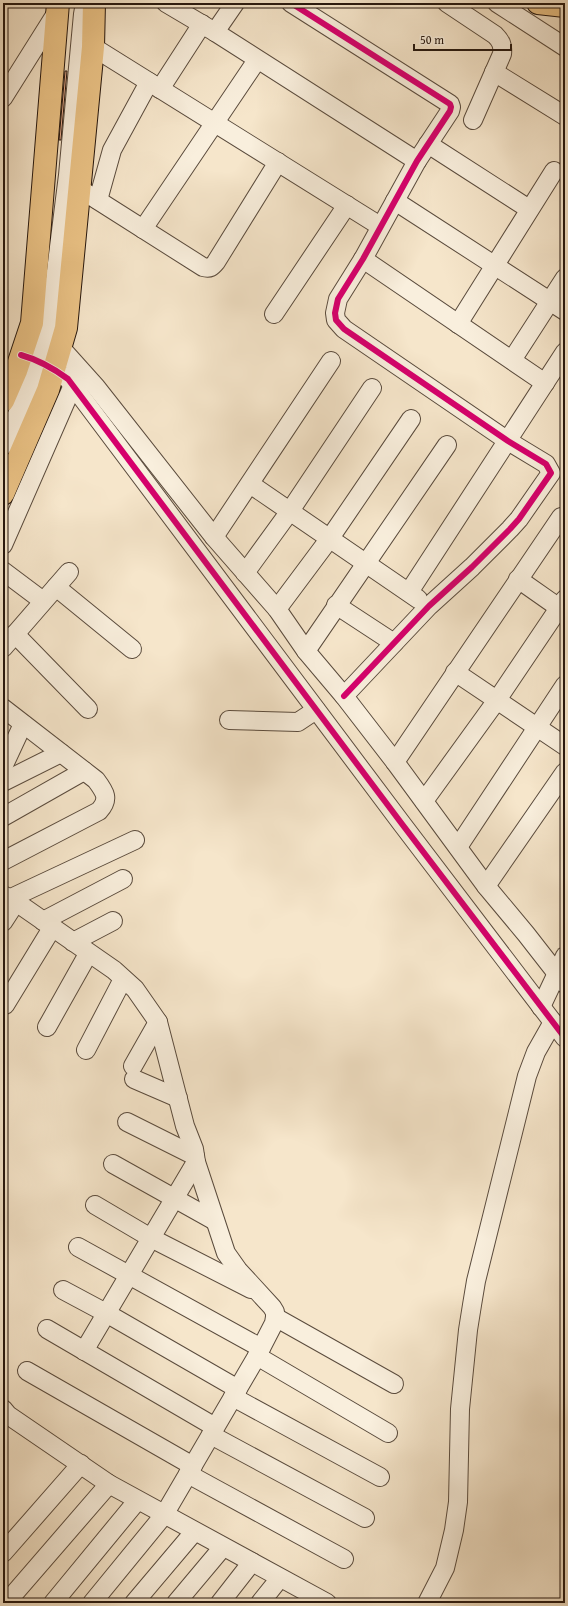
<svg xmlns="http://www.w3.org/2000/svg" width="568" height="1606" font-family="'Gentium Book Plus',serif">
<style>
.building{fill:#ebb191;stroke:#26170e}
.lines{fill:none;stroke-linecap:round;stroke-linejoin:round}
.minor-casing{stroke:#5a4b3d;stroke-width:20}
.major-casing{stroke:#26170e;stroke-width:24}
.minor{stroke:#f9efdd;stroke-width:18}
.major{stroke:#ebc386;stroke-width:22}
.cycleway-casing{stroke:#f9efdd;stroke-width:8}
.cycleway{stroke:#d6006c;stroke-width:6}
</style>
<rect width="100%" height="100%" fill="#f6e6cb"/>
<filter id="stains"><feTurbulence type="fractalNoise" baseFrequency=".005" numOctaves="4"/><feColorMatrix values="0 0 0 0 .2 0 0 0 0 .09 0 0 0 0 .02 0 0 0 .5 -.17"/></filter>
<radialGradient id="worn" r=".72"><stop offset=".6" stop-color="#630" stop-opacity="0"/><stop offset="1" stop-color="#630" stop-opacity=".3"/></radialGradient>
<polygon class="building" points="65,71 67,71 61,140 59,140"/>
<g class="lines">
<defs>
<g id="minor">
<polyline points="166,3 215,32 417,161"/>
<polyline points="291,3 450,104 451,107 450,111 417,161 363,259 338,299 335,313 336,320 344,329 508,441 546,464 551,473 519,519 510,529 472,567 429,606 344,696"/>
<path d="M 447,3 L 495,35 C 501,41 503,45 502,54 L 473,120"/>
<polyline points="497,3 565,47"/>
<polyline points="215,32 235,3"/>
<polyline points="93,47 380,226"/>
<polyline points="494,72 565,116"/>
<polyline points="160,89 202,24"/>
<polyline points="3,98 57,12"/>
<polyline points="428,144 529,209"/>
<path d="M 80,189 L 203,267 C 210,269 212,267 216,262 L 278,162"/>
<polyline points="98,200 112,150 149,82"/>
<polyline points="395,201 565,311"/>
<polyline points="143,229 257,60"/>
<polyline points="363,259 545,383"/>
<polyline points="274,314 347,205"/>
<polyline points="458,324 554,171"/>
<polyline points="30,332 46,337 61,348 96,387 214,537 277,609 306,651 344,696 395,762 486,886 526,934 565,984"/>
<path d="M 21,355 C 39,360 53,368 68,379 L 402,824 L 565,1038"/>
<polyline points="512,360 565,278"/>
<path d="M 3,446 C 21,405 41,364 50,319 L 68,175 L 83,14 L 85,3"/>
<polyline points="250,484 418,599"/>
<polyline points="214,537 331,361"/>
<polyline points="3,545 73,385 75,375"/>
<polyline points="3,571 43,601"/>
<polyline points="245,573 290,511 372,388"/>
<polyline points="518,579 565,612"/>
<polyline points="56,587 132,649"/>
<polyline points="409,592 565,352"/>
<polyline points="336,605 394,643"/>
<polyline points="277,609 330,538 411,419"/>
<polyline points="15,634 88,709"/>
<polyline points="3,648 69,572"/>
<polyline points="306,651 447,445"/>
<polyline points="455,672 565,746"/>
<path d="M 3,708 L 96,780 C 105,792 110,799 99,811 L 3,861"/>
<polyline points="229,720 298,722 316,710"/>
<polyline points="395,762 561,517"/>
<polyline points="3,767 23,724"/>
<polyline points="3,782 61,753"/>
<polyline points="424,801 497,700 565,599"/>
<polyline points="3,817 84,771"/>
<polyline points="458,847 565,685"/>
<polyline points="486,886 565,772"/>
<polyline points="3,895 16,902 114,970 135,989 158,1022 185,1126 194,1149 196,1162 226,1253 238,1270 272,1307 275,1312 275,1317 274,1323 257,1356 164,1515 92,1603"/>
<polyline points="9,899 135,840"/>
<polyline points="43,921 123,879"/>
<polyline points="3,922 16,902"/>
<polyline points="73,942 113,921"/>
<polyline points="5,1005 52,928"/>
<polyline points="541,1007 565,956"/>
<polyline points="47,1027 88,954"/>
<polyline points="86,1050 123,979"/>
<polyline points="133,1066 158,1022"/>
<polyline points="134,1079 178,1098"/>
<polyline points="127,1122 195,1156"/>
<polyline points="113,1164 215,1221"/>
<polyline points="95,1205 151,1238 251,1289"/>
<polyline points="78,1247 261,1348"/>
<polyline points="63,1290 106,1313 238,1389"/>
<polyline points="275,1317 394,1384"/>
<polyline points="47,1329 215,1427"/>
<polyline points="84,1351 196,1162"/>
<polyline points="257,1356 388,1433"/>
<polyline points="27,1371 193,1466"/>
<polyline points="233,1397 380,1477"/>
<polyline points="3,1409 8,1415 109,1484 327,1603"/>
<polyline points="211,1435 365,1518"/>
<polyline points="188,1474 344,1559"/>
<polyline points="3,1553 81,1464"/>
<polyline points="6,1603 109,1484"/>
<polyline points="53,1603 137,1501"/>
<polyline points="134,1603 194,1532"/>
<polyline points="176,1603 223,1547"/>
<polyline points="220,1603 252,1562"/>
<polyline points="260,1603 280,1578"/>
<polyline points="427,1603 445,1568 454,1530 458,1502 460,1409 468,1330 472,1305 476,1281 527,1076 536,1052 553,1022"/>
</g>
<g id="major">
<polyline points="538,3 565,6"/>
<polyline points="3,401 16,371 32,323 58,3"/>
<polyline points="3,494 48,390 66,328 93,47 94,3"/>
</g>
</defs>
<use href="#minor" class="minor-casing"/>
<use href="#major" class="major-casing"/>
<use href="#minor" class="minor"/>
<use href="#major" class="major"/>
<defs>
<g id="cycleway">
<polyline points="291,3 450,104 451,107 450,111 417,161 363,259 338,299 335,313 336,320 344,329 508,441 546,464 551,473 519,519 510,529 472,567 429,606 344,696"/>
<path d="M 21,355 C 39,360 53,368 68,379 L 402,824 L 565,1038"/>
</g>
</defs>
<use href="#cycleway" class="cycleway-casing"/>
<use href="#cycleway" class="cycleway"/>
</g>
<rect width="568" height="1606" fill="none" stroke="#f6e6cb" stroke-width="16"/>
<rect x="4" y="4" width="560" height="1598" fill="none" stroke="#26170e" stroke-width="2"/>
<rect x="8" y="8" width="552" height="1590" fill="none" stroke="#26170e"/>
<path d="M414 44v6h97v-6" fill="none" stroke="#26170e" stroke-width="2"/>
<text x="420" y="44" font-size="12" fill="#26170e" stroke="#f9efdd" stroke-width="3" paint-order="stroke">50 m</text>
<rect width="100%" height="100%" filter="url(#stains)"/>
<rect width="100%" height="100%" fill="url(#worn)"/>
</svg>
